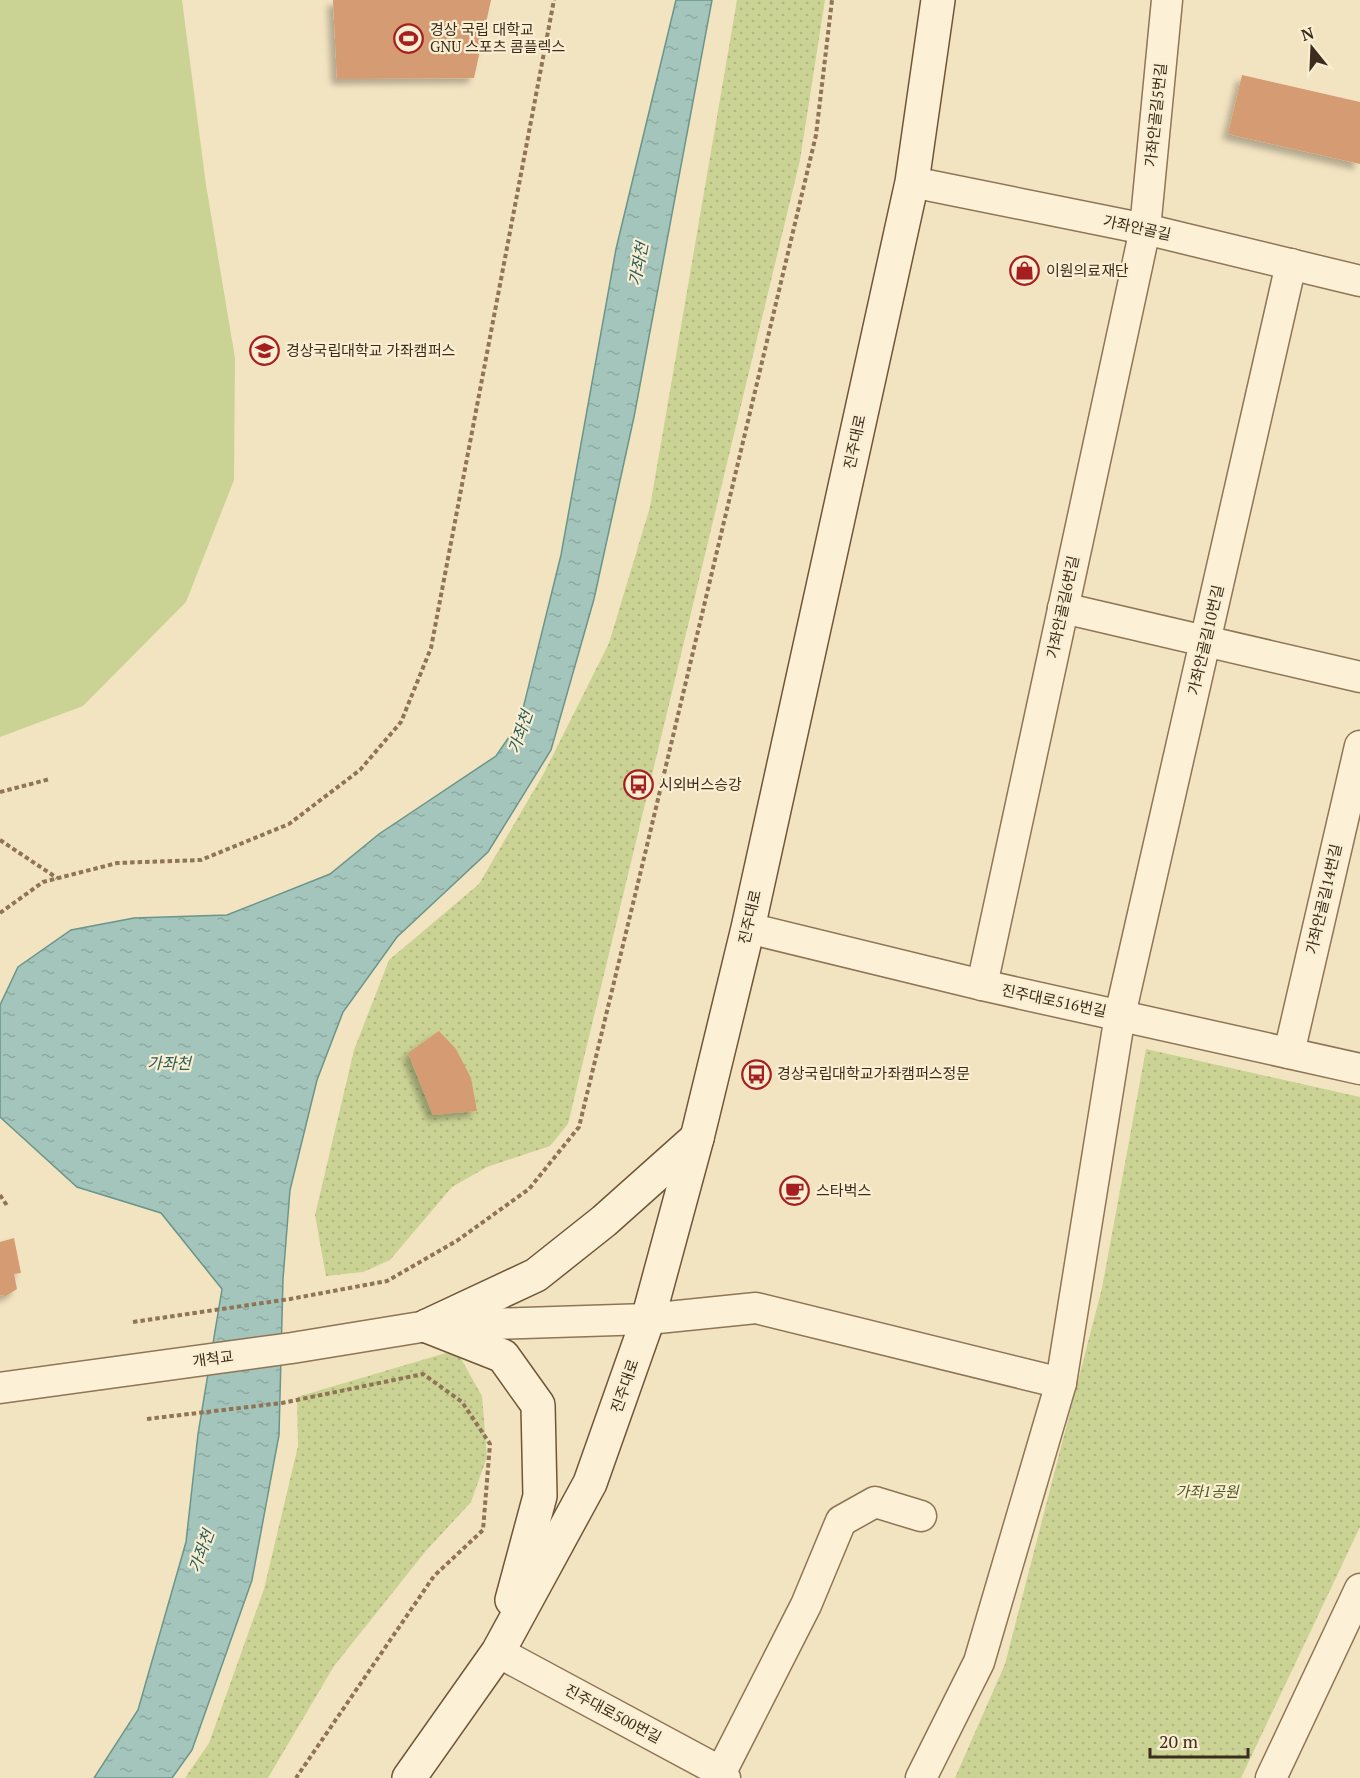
<svg xmlns="http://www.w3.org/2000/svg" width="1360" height="1778" font-family="'PT Serif','Noto Sans KR',serif">
<style>
.park{fill:url(#park-dots)}
.pitch{fill:#cbd394}
.water{fill:url(#water-ripples);stroke:#6a958a;stroke-width:1.5}
.building{fill:#d59b73;filter:url(#shadow)}
.lines{fill:none;stroke-linecap:round;stroke-linejoin:round}
.street-casing{stroke:#8f7456;stroke-width:33}
.secondary-casing{stroke:#715539;stroke-width:36}
.path{stroke:#8f7456;stroke-width:4;stroke-dasharray:4.5 3;stroke-linecap:butt}
.street{stroke:#fcf1d6;stroke-width:30}
.secondary{stroke:#fcf1d6;stroke-width:33}
.labels{text-anchor:middle;stroke-width:4.5;stroke-linejoin:round;paint-order:stroke}
.poi-label{font-size:15px;fill:#3d2c1c;stroke:#f9eed2;text-anchor:start}
.street-label{font-size:15px;fill:#3d2c1c;stroke:#f9eed2}
.park-label{font-size:15px;font-style:italic;fill:#4d5c20;stroke:#f9eed2}
.water-label{font-size:16px;font-style:italic;fill:#2a5e5b;stroke:#f9eed2}
</style>
<defs>
<pattern id="park-dots" width="8" height="8" patternUnits="userSpaceOnUse" patternTransform="scale(1.5)"><rect width="8" height="8" fill="#cbd394"/><path d="M2 2h.1M6 6h.1" fill="none" stroke="#afb57f" stroke-width="1.8" stroke-linecap="round"/></pattern>
<pattern id="water-ripples" width="26" height="14" patternUnits="userSpaceOnUse" patternTransform="scale(1.5)"><rect width="26" height="14" fill="#a4c5bb"/><path d="M2 4q2-2 4 0t4 0M15 11q2-2 4 0t4 0" fill="none" stroke="#8ea9a0"/></pattern>
<filter id="shadow"><feDropShadow dx="-5.5" dy="5.5" stdDeviation="3" flood-color="#0004"/></filter>
</defs>
<rect width="100%" height="100%" fill="#f3e4c1"/>
<g class="park">
<polygon points="737,0 825,0 800,160 568,1124 550,1146 487,1167 452,1187 390,1260 363,1272 326,1276 315,1215 354,1050 389,960 479,884 544,773 609,643 650,507"/>
<polygon points="1146,1049 1360,1097 1360,1527 1241,1778 955,1778 1005,1664 1102,1288"/>
<polygon points="456,1350 482,1396 487,1457 471,1502 425,1552 334,1666 268,1778 185,1778 209,1743 264,1589 298,1446 297,1397"/>
</g>
<polygon class="pitch" points="0,0 182,0 206,185 235,358 234,480 186,602 83,706 0,737"/>
<polygon class="water" points="676,0 712,0 634,417 594,599 551,750 488,852 397,937 343,1012 317,1080 290,1190 283,1279 279,1435 252,1580 192,1750 172,1778 94,1778 138,1710 186,1542 198,1434 222,1289 161,1213 77,1187 0,1117 0,1005 18,967 71,930 134,918 227,915 330,874 379,834 496,756 520,721 561,555 616,249"/>
<g class="building">
<polygon points="333,0 491,0 474,78 337,79"/>
<polygon points="1242,75 1360,102 1360,164 1228,134"/>
<polygon points="439,1031 456,1049 471,1078 477,1111 433,1115 408,1053"/>
<polygon points="14,1238 21,1273 14,1274 17,1289 6,1296 0,1295 0,1242"/>
</g>
<g class="lines">
<defs>
<g id="street">
<polyline points="912,182 1145,229 1360,281"/>
<polyline points="1063,608 1360,677"/>
<polyline points="748,928 982,985 1360,1069"/>
<polyline points="982,985 1145,229 1167,0"/>
<polyline points="1289,1053 1360,746"/>
<polyline points="0,1388 292,1348 427,1326 648,1319 756,1308 1061,1383"/>
<polyline points="498,1652 721,1772 725,1778"/>
<polyline points="721,1772 806,1605 841,1521 875,1502 921,1516"/>
<polyline points="921,1778 979,1662 1061,1383 1120,1015 1291,264"/>
<polyline points="1271,1778 1360,1589"/>
</g>
<g id="secondary">
<polyline points="427,1326 503,1356 538,1405 540,1496 512,1600"/>
<polyline points="427,1326 536,1275 604,1221 697,1138"/>
<polyline points="409,1778 498,1652 590,1483 648,1319 697,1138 748,928 912,182 938,0"/>
</g>
</defs>
<use href="#street" class="street-casing"/>
<use href="#secondary" class="secondary-casing"/>
<g class="path">
<polyline points="0,792 50,779"/>
<polyline points="0,840 57,878"/>
<polyline points="0,913 43,882 117,863 201,860 289,824 360,770 401,722 431,648 554,0"/>
<polyline points="0,1195 8,1207"/>
<polyline points="133,1322 290,1299 387,1281 458,1240 529,1189 579,1127 644,858 816,135 832,0"/>
<polyline points="147,1419 282,1403 423,1374 462,1402 490,1444 483,1530 434,1576 296,1778"/>
</g>
<use href="#street" class="street"/>
<use href="#secondary" class="secondary"/>
</g>
<defs>
<symbol id="stadium-ring" viewBox="-11 -11 22 22"><circle r="9.5" fill="#f9eed2" stroke="#a51f21" stroke-width="1.5"/><path d="M0-5a6.5 5 0 1 0 0 10a6.5 5 0 1 0 0-10ZM-3.5-1.8h7v3.6h-7Z" fill="#a51f21"/></symbol>
<symbol id="shop-ring" viewBox="-11 -11 22 22"><circle r="9.5" fill="#f9eed2" stroke="#a51f21" stroke-width="1.5"/><path d="M-5-2.5h2.3a2.7 3.5 0 0 1 5.4 0H5L5.5 6h-11ZM-1.5-2.5h3a1.5 2.3 0 0 0-3 0Z" fill="#a51f21"/></symbol>
<symbol id="university-ring" viewBox="-11 -11 22 22"><circle r="9.5" fill="#f9eed2" stroke="#a51f21" stroke-width="1.5"/><path d="M0-5L7-2L0 1L-7-2ZM-4 1L0 2.5L4 1V4Q0 6-4 4Z" fill="#a51f21"/></symbol>
<symbol id="bus-ring" viewBox="-11 -11 22 22"><circle r="9.5" fill="#f9eed2" stroke="#a51f21" stroke-width="1.5"/><path d="M-5-6H5V4H4V6H2V4H-2V6H-4V4H-5ZM-3.5-4V0h7V-4ZM-3.5 1.2v1.5H-2V1.2ZM2 1.2v1.5H3.5V1.2Z" fill="#a51f21"/></symbol>
<symbol id="cafe-ring" viewBox="-11 -11 22 22"><circle r="9.5" fill="#f9eed2" stroke="#a51f21" stroke-width="1.5"/><path d="M-5.5-4.5H6V0H3Q3 3.5 0 3.5H-2.5Q-5.5 3.5-5.5 0ZM3-3.2v2h1.7v-2ZM-6 4.5H4V6H-6Z" fill="#a51f21"/></symbol>
</defs>
<g fill-rule="evenodd">
<use href="#stadium-ring" x="392" y="22" width="33" height="33"/>
<use href="#shop-ring" x="1008" y="254" width="33" height="33"/>
<use href="#university-ring" x="248" y="334" width="33" height="33"/>
<use href="#bus-ring" x="622" y="768" width="33" height="33"/>
<use href="#bus-ring" x="740" y="1058" width="33" height="33"/>
<use href="#cafe-ring" x="778" y="1174" width="33" height="33"/>
</g>
<g class="labels">
<g class="poi-label">
<text x="430" y="35">경상 국립 대학교<tspan x="430" dy="17">GNU 스포츠 콤플렉스</tspan></text>
<text x="1046" y="276">이원의료재단</text>
<text x="286" y="356">경상국립대학교 가좌캠퍼스</text>
<text x="659" y="790">시외버스승강</text>
<text x="777" y="1079">경상국립대학교가좌캠퍼스정문</text>
<text x="816" y="1196">스타벅스</text>
</g>
<g class="street-label">
<text transform="translate(1156 115) rotate(-84)" y="5">가좌안골길5번길</text>
<text transform="translate(1137 228) rotate(12)" y="5">가좌안골길</text>
<text transform="translate(855 442) rotate(-78)" y="5">진주대로</text>
<text transform="translate(1063 607) rotate(-78)" y="5">가좌안골길6번길</text>
<text transform="translate(1206 640) rotate(-77)" y="5">가좌안골길10번길</text>
<text transform="translate(1324 899) rotate(-77)" y="5">가좌안골길14번길</text>
<text transform="translate(750 917) rotate(-77)" y="5">진주대로</text>
<text transform="translate(1054 1001) rotate(12)" y="5">진주대로516번길</text>
<text transform="translate(213 1359) rotate(-8)" y="5">개척교</text>
<text transform="translate(625 1386) rotate(-71)" y="5">진주대로</text>
<text transform="translate(613 1714) rotate(28)" y="5">진주대로500번길</text>
</g>
<g class="park-label">
<text x="1207" y="1497">가좌1공원</text>
</g>
<g class="water-label">
<text transform="translate(638 264) rotate(-79)" y="6">가좌천</text>
<text transform="translate(520 732) rotate(-71)" y="6">가좌천</text>
<text x="169" y="1069">가좌천</text>
<text transform="translate(201 1551) rotate(-70)" y="6">가좌천</text>
</g>
</g>
<g transform="translate(1312 48) rotate(342)" stroke="#f9eed2" stroke-width="4.5" paint-order="stroke">
<path d="M0-4.5L10 22L0 15L-10 22Z" fill="#3d2c1c"/>
<text y="-9" font-size="16" font-weight="bold" text-anchor="middle" fill="#3d2c1c">N</text>
</g>
<path d="M1150 1748v9h98v-9" fill="none" stroke="#3d2c1c" stroke-width="3"/>
<text x="1159" y="1748" font-size="18" fill="#3d2c1c" stroke="#f9eed2" stroke-width="4.5" paint-order="stroke">20 m</text>
</svg>
